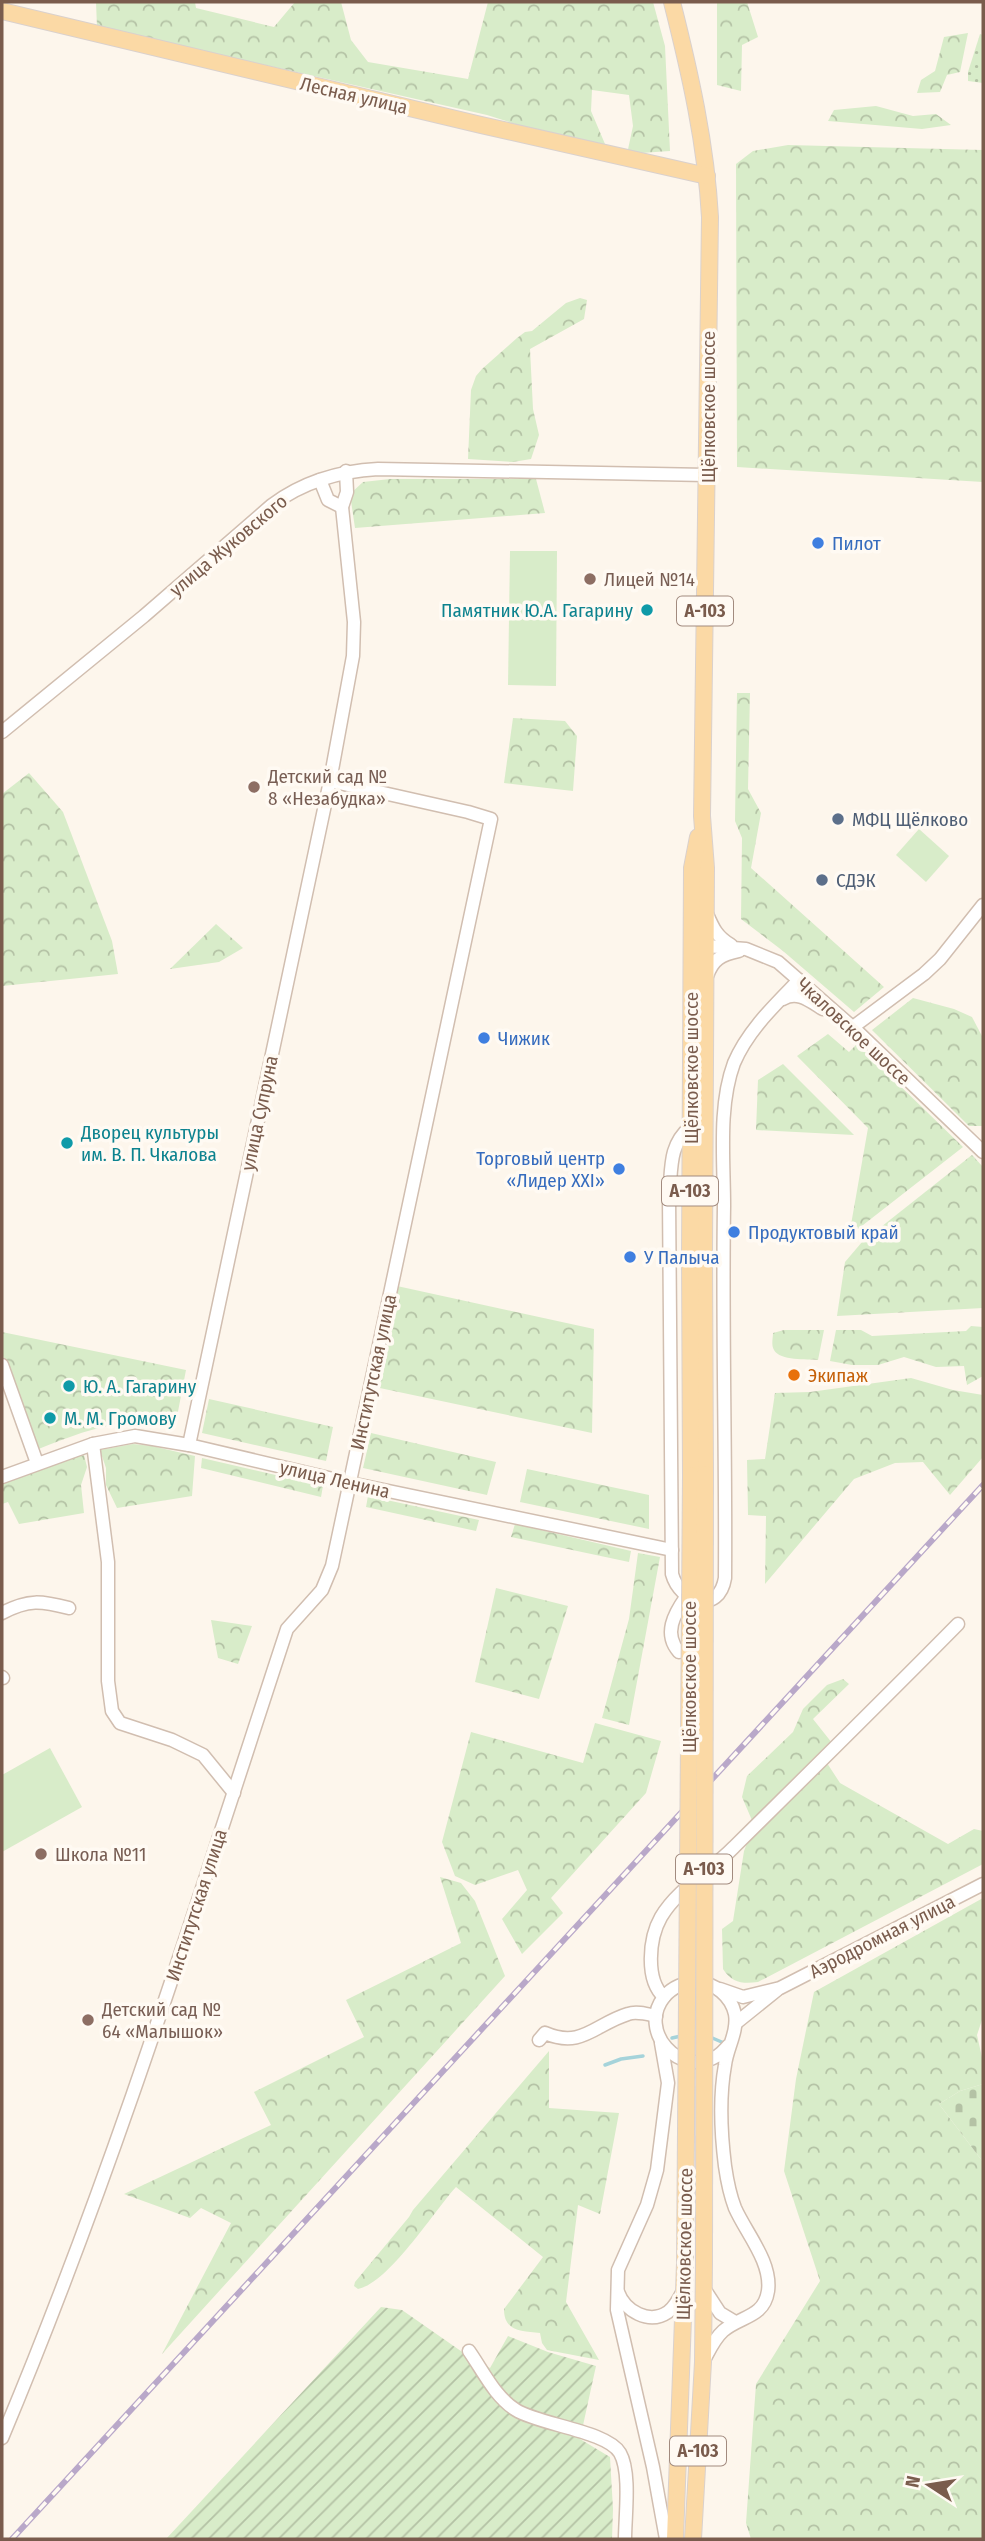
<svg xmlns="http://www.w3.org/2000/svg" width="985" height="2541" font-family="'Fira Sans Condensed',sans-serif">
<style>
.grass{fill:url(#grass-dots)}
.forest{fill:url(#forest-crowns)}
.cemetery{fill:url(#cemetery-stones)}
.garden{fill:url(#garden-furrows)}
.pitch{fill:#d8ecc9}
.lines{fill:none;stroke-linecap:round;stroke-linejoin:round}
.stream{stroke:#a5d3da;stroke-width:3.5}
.minor-casing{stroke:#d1beb0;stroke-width:15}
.major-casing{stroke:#dad1cd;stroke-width:18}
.minor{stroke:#fff;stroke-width:12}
.major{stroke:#fbd9a5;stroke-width:16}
.rail-casing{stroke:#b9a8c9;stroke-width:6}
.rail{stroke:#fffaf3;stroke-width:3.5;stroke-dasharray:10;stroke-linecap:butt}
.major-bridge-casing{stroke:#dad1cd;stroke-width:18;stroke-linecap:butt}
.major-bridge{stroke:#fbd9a5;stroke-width:16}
.shop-dot{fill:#3f7fe0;stroke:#fffaf3;stroke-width:2.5}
.education-dot{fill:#8d6e63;stroke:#fffaf3;stroke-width:2.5}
.culture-dot{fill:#0f9aa8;stroke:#fffaf3;stroke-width:2.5}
.service-dot{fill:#5c6f8a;stroke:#fffaf3;stroke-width:2.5}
.food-dot{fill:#e8710a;stroke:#fffaf3;stroke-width:2.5}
.labels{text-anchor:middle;stroke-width:7;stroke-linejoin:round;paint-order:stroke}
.shield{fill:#fffaf3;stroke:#a28b7f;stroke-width:2}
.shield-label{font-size:18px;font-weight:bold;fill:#7a5c4d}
.street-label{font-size:19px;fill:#7a5c4d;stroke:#fffaf3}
.shop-label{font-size:19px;fill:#366cbe;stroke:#fffaf3;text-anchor:start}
.education-label{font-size:19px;fill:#785e54;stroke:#fffaf3;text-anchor:start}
.culture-label{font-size:19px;fill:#0d838f;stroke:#fffaf3;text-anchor:start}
.service-label{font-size:19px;fill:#4e5e75;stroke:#fffaf3;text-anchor:start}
.food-label{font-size:19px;fill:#c56008;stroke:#fffaf3;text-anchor:start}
</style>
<defs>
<pattern id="grass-dots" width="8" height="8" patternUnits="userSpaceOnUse" patternTransform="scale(1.75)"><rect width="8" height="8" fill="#d8ecc9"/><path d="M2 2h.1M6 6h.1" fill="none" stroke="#b4c2a5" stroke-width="1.8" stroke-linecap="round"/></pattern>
<pattern id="forest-crowns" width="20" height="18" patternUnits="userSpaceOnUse" patternTransform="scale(1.75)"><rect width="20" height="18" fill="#d8ecc9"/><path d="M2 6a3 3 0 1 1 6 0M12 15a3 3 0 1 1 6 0" fill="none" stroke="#b4c2a5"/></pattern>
<pattern id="cemetery-stones" width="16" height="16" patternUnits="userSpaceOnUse" patternTransform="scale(1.75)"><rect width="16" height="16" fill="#d8ecc9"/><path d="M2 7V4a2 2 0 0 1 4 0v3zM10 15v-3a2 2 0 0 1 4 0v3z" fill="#b4c2a5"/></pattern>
<pattern id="garden-furrows" width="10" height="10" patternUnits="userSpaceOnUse" patternTransform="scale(1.75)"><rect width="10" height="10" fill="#d8ecc9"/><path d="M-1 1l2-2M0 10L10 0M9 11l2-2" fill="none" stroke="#b4c2a5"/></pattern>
</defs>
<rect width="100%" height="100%" fill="#fdf6ec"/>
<polygon class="grass" points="980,34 983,35 983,83 968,81 968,72"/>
<g class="forest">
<polygon points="96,2 195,2 196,8 274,27 295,2 341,2 351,40 368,62 468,79 488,2 653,2 665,46 670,151 627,154 633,126 629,95 592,90 591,111 605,144 597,146 562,139 487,115 97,27"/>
<polygon points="717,2 747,2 758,37 742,45 741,91 717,85"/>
<polygon points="968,33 960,72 947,75 940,92 917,93 921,80 935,71 944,37"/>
<polygon points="876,106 913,116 936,114 951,125 922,129 828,121 834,110"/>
<polygon points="788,145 983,150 983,482 737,467 736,164 753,151"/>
<polygon points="580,298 587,300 584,319 530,349 533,409 539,435 531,459 513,462 468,459 471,390 476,376 482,369 517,338 525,332 532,331 566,303"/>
<polygon points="390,479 536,479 545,513 355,528 350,494 363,482"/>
<polygon points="737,693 750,693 748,789 761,813 751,868 884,987 854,1012 783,951 741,919 742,838 735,821"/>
<polygon points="513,718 565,721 577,736 573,791 504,783"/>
<polygon points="29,773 63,812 112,941 118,974 2,986 2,794"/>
<polygon points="216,924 243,948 219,962 170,969"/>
<polygon points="913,998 954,1009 972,1017 983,1038 983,1126 969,1126 872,1030"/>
<polygon points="828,1034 849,1052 857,1044 963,1147 849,1236 868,1128 797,1056"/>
<polygon points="783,1064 854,1135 756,1130 758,1080"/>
<polygon points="972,1155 983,1167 983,1308 837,1316 845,1262 862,1242"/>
<polygon points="397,1286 594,1329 592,1433 375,1387"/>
<polygon points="971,1326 983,1327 983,1376 967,1385 964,1366 936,1367 904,1357 878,1365 852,1365 830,1361 836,1330 861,1330 872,1336 966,1331"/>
<path d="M 784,1330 L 824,1330 L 818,1360 C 807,1359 780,1361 774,1350 C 771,1345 773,1338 773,1333 Z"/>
<path d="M 2,1332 L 186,1370 L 175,1427 C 120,1415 86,1431 36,1450 L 2,1353 Z"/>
<polygon points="911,1378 953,1390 983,1395 983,1457 950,1495 923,1462 895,1463 854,1479 765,1584 766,1516 748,1515 747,1460 765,1459 775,1393 810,1392"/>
<polygon points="209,1399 333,1427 326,1461 202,1433"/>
<polygon points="371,1433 496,1462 487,1495 363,1468"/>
<polygon points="133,1444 152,1446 195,1456 192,1496 117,1508 106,1485 106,1468 100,1450"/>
<polygon points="84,1455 87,1467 81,1485 84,1513 19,1524 8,1502 2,1504 2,1482 39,1467"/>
<polygon points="202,1458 323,1486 321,1497 201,1468"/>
<polygon points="527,1469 649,1495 649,1529 520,1502"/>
<polygon points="368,1496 479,1520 476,1531 366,1507"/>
<polygon points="515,1524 631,1551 629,1562 511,1537"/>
<polygon points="638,1553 660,1557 629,1725 602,1718 629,1619"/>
<polygon points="496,1588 568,1606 539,1699 475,1682"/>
<polygon points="211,1620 252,1626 238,1664 218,1658"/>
<path d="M 843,1679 L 849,1684 L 813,1719 L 836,1748 L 825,1760 L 840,1783 L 948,1844 L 974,1829 L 983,1831 L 983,1864 L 758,1982 C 743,1984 732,1983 723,1969 L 722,1929 L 733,1921 L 744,1851 L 754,1825 L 742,1797 L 747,1776 L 793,1732 L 803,1709 L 827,1685 Z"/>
<polygon points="595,1723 661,1741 646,1793 551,1898 563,1913 522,1954 502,1919 527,1890 518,1870 475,1885 455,1876 442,1842 471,1732 583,1763"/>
<polygon points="440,1877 461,1883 475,1901 505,1976 162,2354 231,2223 201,2208 190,2218 124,2194 271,2125 254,2092 364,2037 346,2000 461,1943"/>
<polygon points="983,1898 983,2017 977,2035 983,2062 983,2084 960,2091 939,2104 983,2162 983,2539 751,2539 746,2523 756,2384 820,2281 784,2171 796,2079 814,1992"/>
<path d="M 549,2051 L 549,2108 L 619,2113 L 600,2214 L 578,2205 L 566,2302 L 599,2360 L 547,2350 L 542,2343 L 540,2333 C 522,2331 504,2332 504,2309 L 543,2257 L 456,2187 C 434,2211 389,2283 358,2289 L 354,2286 L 355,2282 L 409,2217 L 413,2210 Z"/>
</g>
<polygon class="cemetery" points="983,2084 983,2162 939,2104 960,2091"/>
<polygon class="garden" points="381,2307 402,2310 468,2356 490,2368 508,2336 548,2352 596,2366 580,2439 610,2457 613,2509 612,2539 166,2539"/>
<g class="pitch">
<polygon points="510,551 557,551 556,686 508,685"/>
<polygon points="919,829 949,856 926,882 896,855"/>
<polygon points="50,1748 82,1807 2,1852 2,1775"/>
</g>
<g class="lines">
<g class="stream">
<polyline points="710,2037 724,2043"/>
<polyline points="672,2038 681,2036"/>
<polyline points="605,2065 621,2059 643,2056"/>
</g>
<defs>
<g id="minor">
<polyline points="320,480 328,500 342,507"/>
<path d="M 2,732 L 144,616 L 272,505 C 303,482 340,471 378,469 L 707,475"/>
<path d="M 707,914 C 713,928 717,937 731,945"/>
<polyline points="697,948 706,946 746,949 778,962 858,1032 983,1152"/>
<path d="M 707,976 C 713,959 721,955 739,951"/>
<path d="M 783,999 C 797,990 810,1001 823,1009"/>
<polyline points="853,1027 924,974 940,959 983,905"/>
<path d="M 690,1127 C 668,1146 672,1169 669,1196 L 672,1574 C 680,1603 719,1615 725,1578 C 726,1454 722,1330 724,1206 C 724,1160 718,1106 734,1063 C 748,1030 775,1005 799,980"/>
<polyline points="2,1365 37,1463"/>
<polyline points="93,1444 108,1562 108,1681 112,1711 120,1723 172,1740 203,1755 234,1793"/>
<polyline points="189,1445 330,781 353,656 354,622 342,507 347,492 346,471"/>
<polyline points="2,1477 93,1444 135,1436 189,1445 350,1483 672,1550"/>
<path d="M 2,1613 C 29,1599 41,1601 69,1608"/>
<path d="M 679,1652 C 663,1634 674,1614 686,1597"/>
<polyline points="2,1677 3,1678"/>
<polyline points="720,1989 743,1997 780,1988 983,1884"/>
<path d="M 664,1997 C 645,1980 649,1938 661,1917 C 678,1888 711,1871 734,1847 C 809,1773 884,1699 958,1624"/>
<polyline points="736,2023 777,1990"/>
<path d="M 539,2040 L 545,2033 C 582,2049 595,2024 628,2014 C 636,2011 647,2014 656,2016"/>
<polyline points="661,2043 668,2083 657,2170 647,2205 618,2270 617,2310 653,2467 666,2539"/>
<polyline points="705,2290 720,2313 735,2322"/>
<path d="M 618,2292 C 625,2311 649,2325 668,2312 C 675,2307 680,2297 684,2289"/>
<path d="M 469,2351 C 483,2371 495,2397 516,2410 C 540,2425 607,2431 620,2453 C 631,2472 625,2517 625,2539"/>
<path d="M 703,2362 C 709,2351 714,2339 723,2331 C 740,2316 764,2318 768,2291 C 772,2262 746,2233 735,2208 C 730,2195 727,2180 725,2166 C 721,2134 719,2098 725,2065 C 727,2048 738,2032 735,2014 C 731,1996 715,1983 697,1982 C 685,1982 672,1987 664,1997 C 637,2031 680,2079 717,2056 C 721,2054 725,2049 729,2045"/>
<path d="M 2,2438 C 113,2174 198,1900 287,1629 L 322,1590 L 332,1566 L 491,819 L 468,812 L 330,781"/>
</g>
<g id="major">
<path d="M 672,2 C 690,73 706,144 710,217 L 702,816 L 706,868 L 704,1255 L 705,1474"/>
<polyline points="2,11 481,125 707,176"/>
<polyline points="691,1475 690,1255 692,868 698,837"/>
<polyline points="675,2539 685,2263"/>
<polyline points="693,2539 703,2362 704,2263"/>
</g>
</defs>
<use href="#minor" class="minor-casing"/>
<use href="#major" class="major-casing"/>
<use href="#minor" class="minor"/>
<use href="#major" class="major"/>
<defs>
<polyline id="rail" points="12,2539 983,1485"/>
</defs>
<use href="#rail" class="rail-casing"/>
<use href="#rail" class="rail"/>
<defs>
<g id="major-bridge">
<polyline points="685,2263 691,1475"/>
<polyline points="704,2263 705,1474"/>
</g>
</defs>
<use href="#major-bridge" class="major-bridge-casing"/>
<use href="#major-bridge" class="major-bridge"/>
</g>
<g class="shop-dot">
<circle cx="818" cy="543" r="7"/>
<circle cx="484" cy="1038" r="7"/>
<circle cx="619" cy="1169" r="7"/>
<circle cx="734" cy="1232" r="7"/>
<circle cx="630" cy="1257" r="7"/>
</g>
<g class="education-dot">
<circle cx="590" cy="579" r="7"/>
<circle cx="254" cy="787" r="7"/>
<circle cx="41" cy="1854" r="7"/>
<circle cx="88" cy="2020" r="7"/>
</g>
<g class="culture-dot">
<circle cx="647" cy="610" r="7"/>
<circle cx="67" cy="1143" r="7"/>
<circle cx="69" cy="1386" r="7"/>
<circle cx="50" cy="1418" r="7"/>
</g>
<g class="service-dot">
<circle cx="838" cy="819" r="7"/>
<circle cx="822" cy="880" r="7"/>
</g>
<circle class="food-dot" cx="794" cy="1375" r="7"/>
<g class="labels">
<g class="shield">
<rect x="677" y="596.5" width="56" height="29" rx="5"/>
<rect x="662" y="1176.5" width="56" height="29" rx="5"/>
<rect x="676" y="1854.5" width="56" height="29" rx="5"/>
<rect x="670" y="2436.5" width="56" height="29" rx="5"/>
</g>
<g class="shield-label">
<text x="705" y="617">А-103</text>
<text x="690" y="1197">А-103</text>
<text x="704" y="1875">А-103</text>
<text x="698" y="2457">А-103</text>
</g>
<g class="street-label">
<text transform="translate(354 95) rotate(13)" y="7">Лесная улица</text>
<text transform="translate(708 407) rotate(-90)" y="7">Щёлковское шоссе</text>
<text transform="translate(228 545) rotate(-40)" y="7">улица Жуковского</text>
<text transform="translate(854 1031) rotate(43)" y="7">Чкаловское шоссе</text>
<text transform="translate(691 1068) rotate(-90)" y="7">Щёлковское шоссе</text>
<text transform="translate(259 1113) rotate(-78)" y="7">улица Супруна</text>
<text transform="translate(373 1372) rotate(-78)" y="7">Институтская улица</text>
<text transform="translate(335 1479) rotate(13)" y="7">улица Ленина</text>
<text transform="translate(689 1677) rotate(-90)" y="7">Щёлковское шоссе</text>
<text transform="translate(196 1905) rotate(-72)" y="7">Институтская улица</text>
<text transform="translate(882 1936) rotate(-27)" y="7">Аэродромная улица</text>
<text transform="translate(684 2244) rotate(-89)" y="7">Щёлковское шоссе</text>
</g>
<g class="shop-label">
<text x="832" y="550">Пилот</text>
<text x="498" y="1045">Чижик</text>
<text x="605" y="1165" text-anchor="end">Торговый центр<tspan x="605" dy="22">«Лидер XXI»</tspan></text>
<text x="748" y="1239">Продуктовый край</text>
<text x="644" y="1264">У Палыча</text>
</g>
<g class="education-label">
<text x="604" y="586">Лицей №14</text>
<text x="268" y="783">Детский сад №<tspan x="268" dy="22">8 «Незабудка»</tspan></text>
<text x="55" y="1861">Школа №11</text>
<text x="102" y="2016">Детский сад №<tspan x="102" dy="22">64 «Малышок»</tspan></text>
</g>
<g class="culture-label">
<text x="633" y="617" text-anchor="end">Памятник Ю.А. Гагарину</text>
<text x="81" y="1139">Дворец культуры<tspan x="81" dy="22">им. В. П. Чкалова</tspan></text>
<text x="83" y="1393">Ю. А. Гагарину</text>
<text x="64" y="1425">М. М. Громову</text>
</g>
<g class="service-label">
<text x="852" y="826">МФЦ Щёлково</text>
<text x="836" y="887">СДЭК</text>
</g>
<g class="food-label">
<text x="808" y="1382">Экипаж</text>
</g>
</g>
<rect width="985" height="2541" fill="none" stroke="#7a5c4d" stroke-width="7"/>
<g transform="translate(929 2485) rotate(282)" stroke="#fffaf3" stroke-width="5" paint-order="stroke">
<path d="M0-5L12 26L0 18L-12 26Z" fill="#7a5c4d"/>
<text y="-10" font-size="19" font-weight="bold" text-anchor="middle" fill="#7a5c4d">N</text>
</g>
</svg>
